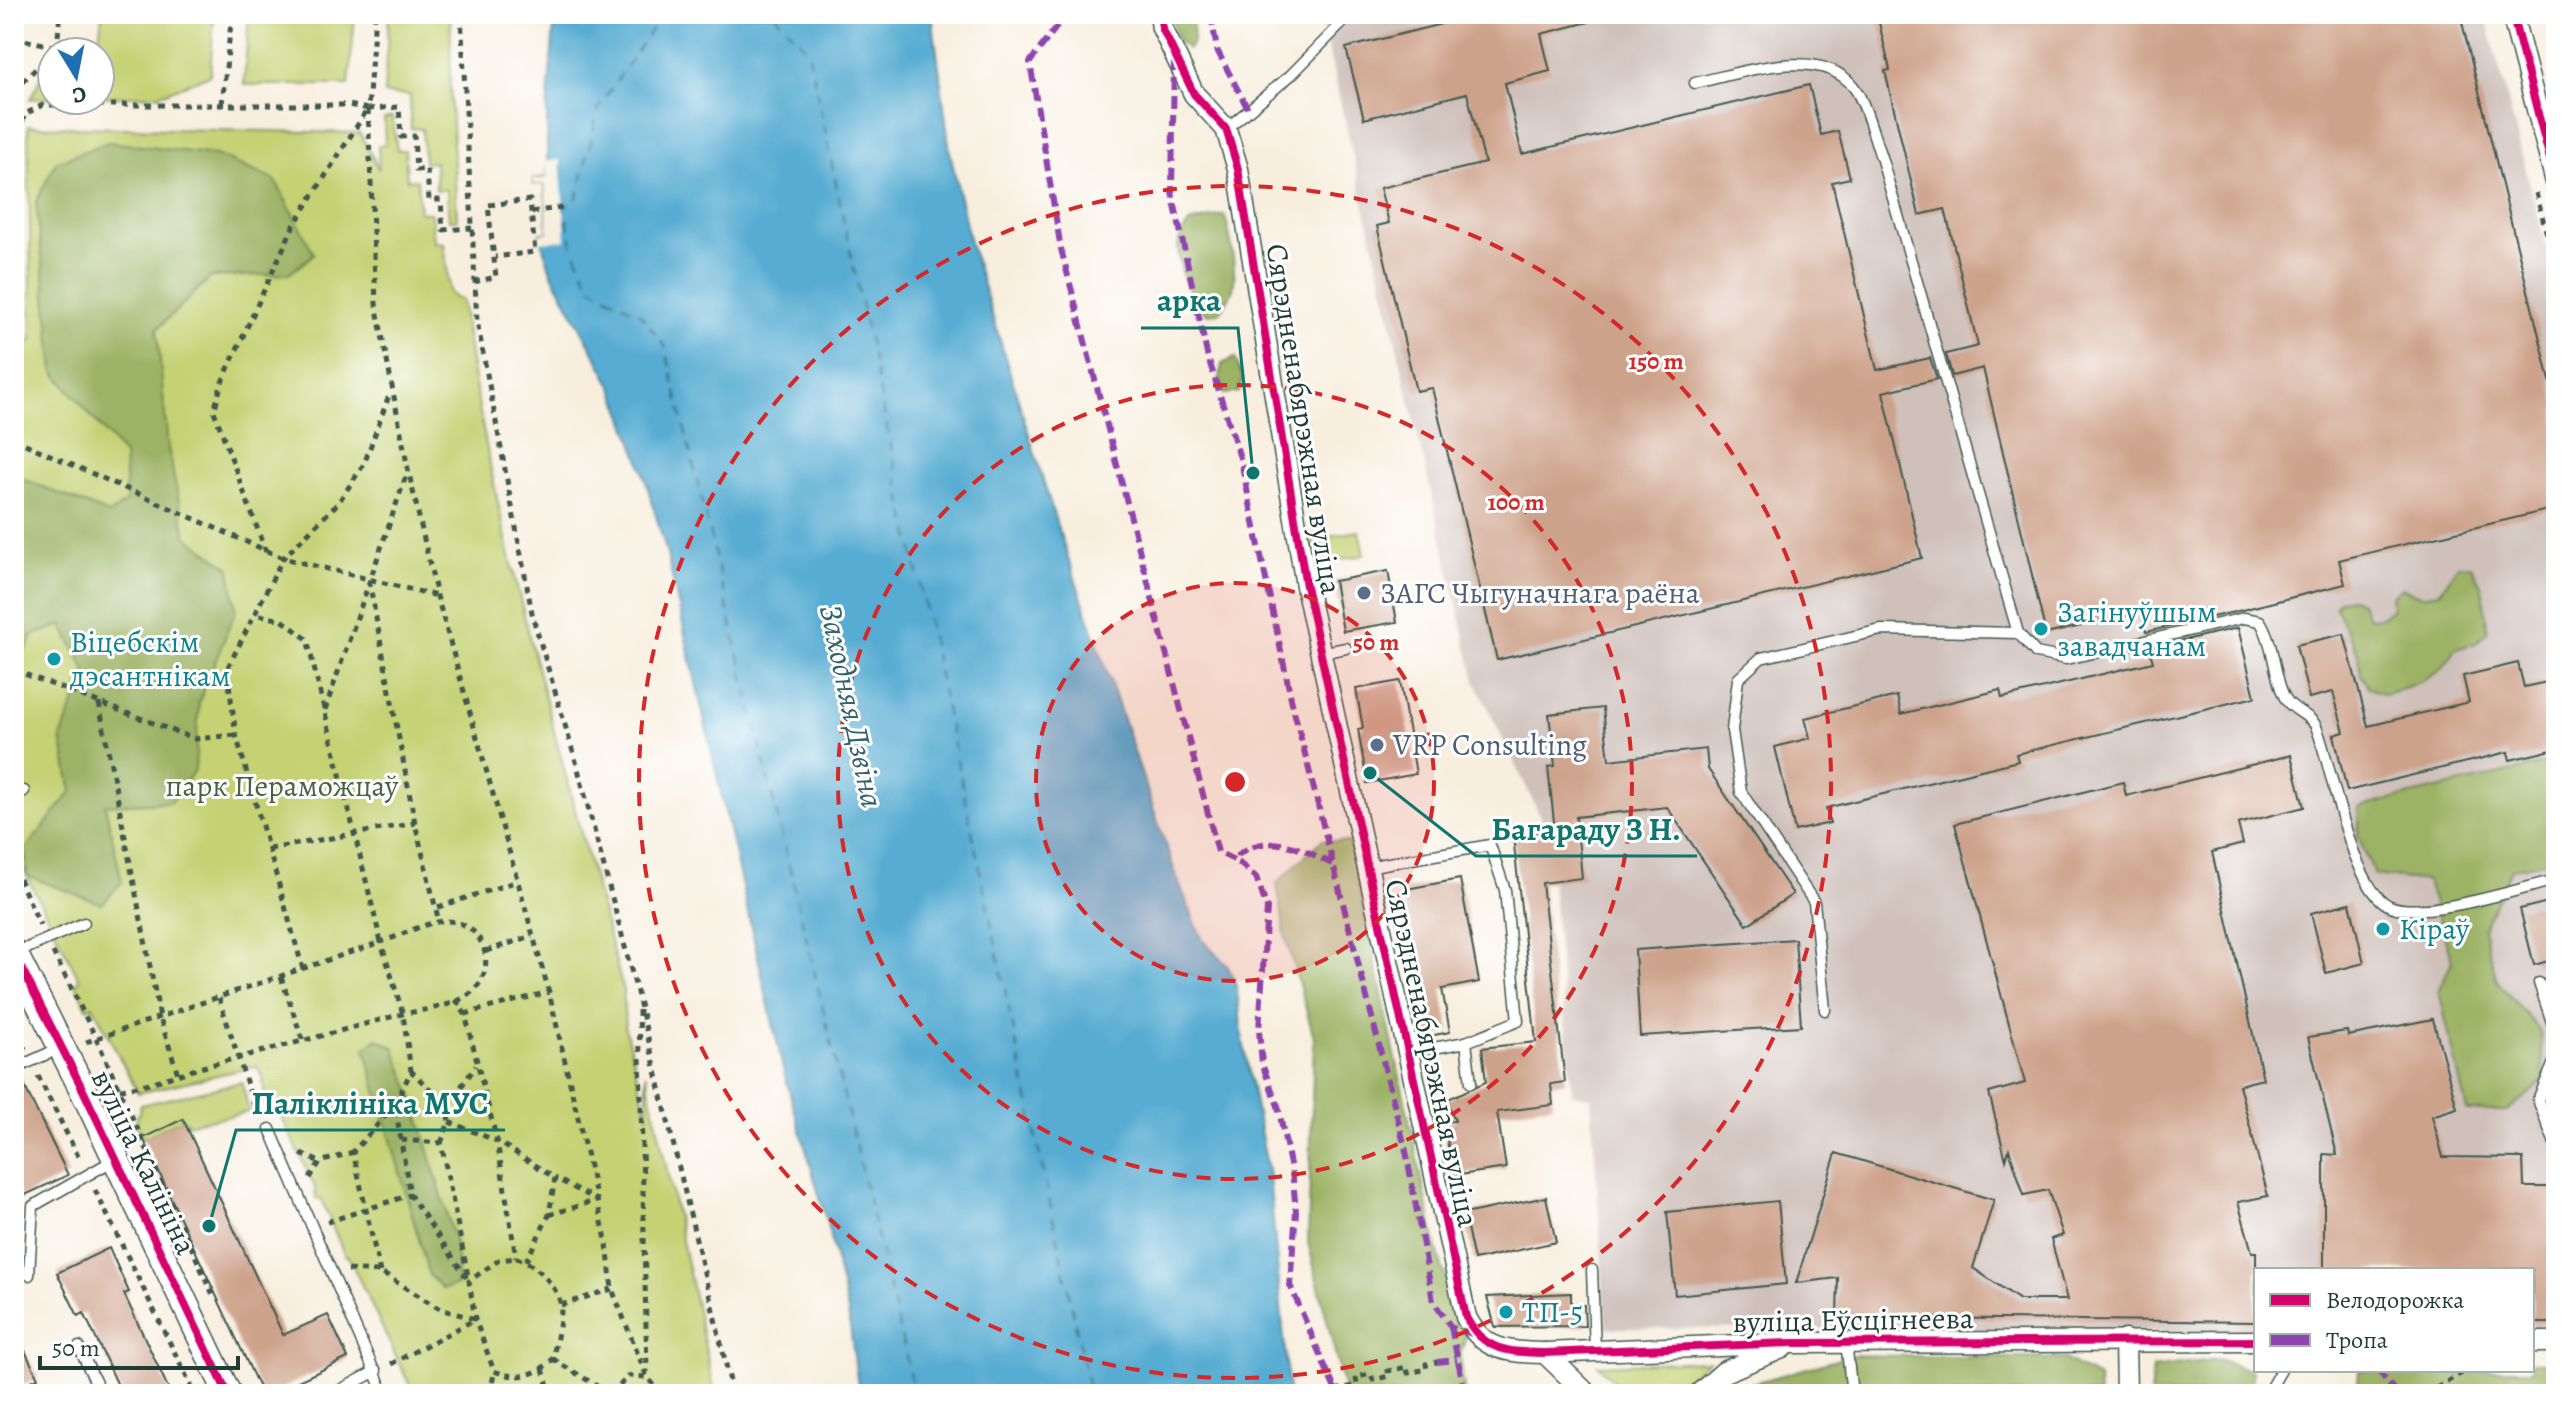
<svg xmlns="http://www.w3.org/2000/svg" width="2570" height="1408" font-family="Alegreya,serif">
<style>
.industrial{fill:#cfc0ba}
.green{fill:#c5d173;stroke:#728754;stroke-width:2}
.forest{fill:#9cb365;stroke:#5e784c;stroke-width:2}
.water{fill:#56acd2;stroke:#3a7483;stroke-width:2}
.pier{fill:#f8eede}
.lines{fill:none;stroke-linecap:round;stroke-linejoin:round}
.ferry{stroke:#32646b;stroke-width:2;stroke-dasharray:10 8;stroke-linecap:butt}
.building{fill:#cda28a}
.service-casing{stroke:#40584e;stroke-width:13}
.minor-casing{stroke:#40584e;stroke-width:23}
.tertiary-casing{stroke:#40584e;stroke-width:29}
.path{stroke:#40584e;stroke-width:5;stroke-dasharray:6 6;stroke-linecap:butt}
.service{stroke:#fff;stroke-width:10}
.minor{stroke:#fff;stroke-width:20}
.tertiary{stroke:#fff;stroke-width:26}
.quiet{stroke:#8e44ad;stroke-width:6;stroke-dasharray:12 6;stroke-linecap:butt}
.cycleway-casing{stroke:#fff;stroke-width:13}
.cycleway{stroke:#d6006c;stroke-width:8}
.ring{fill:none;stroke:#d62828;stroke-width:4;stroke-dasharray:14 10}
.service-dot{fill:#5c6f8a;stroke:#fff;stroke-width:3}
.culture-dot{fill:#0f9aa8;stroke:#fff;stroke-width:3}
.labels{text-anchor:middle;stroke-width:6;stroke-linejoin:round;paint-order:stroke}
.street-label{font-size:30px;fill:#1f3d34;stroke:#fff}
.service-label{font-size:30px;fill:#4e5e75;stroke:#fff;text-anchor:start}
.culture-label{font-size:30px;fill:#0d838f;stroke:#fff;text-anchor:start}
.park-label{font-size:30px;fill:#486244;stroke:#fff}
.water-label{font-size:32px;font-style:italic;fill:#32646b;stroke:#fff}
.centre{fill:#d62828;stroke:#fff;stroke-width:4}
.ring-label{font-size:24px;text-anchor:middle;font-weight:bold;fill:#d62828;stroke:#fff;stroke-width:6;stroke-linejoin:round;paint-order:stroke}
.leader{fill:none;stroke:#0f766e;stroke-width:3}
.callout-dot{fill:#0f766e;stroke:#fff;stroke-width:3}
.callout-label{font-size:32px;text-anchor:middle;font-weight:bold;fill:#0f766e;stroke:#fff;stroke-width:6;stroke-linejoin:round;paint-order:stroke}
</style>
<rect width="100%" height="100%" fill="#fff"/>
<filter id="ink" filterUnits="userSpaceOnUse"><feTurbulence type="fractalNoise" baseFrequency=".0125" numOctaves="2"/><feDisplacementMap in="SourceGraphic" scale="16" xChannelSelector="R" yChannelSelector="G"/><feConvolveMatrix kernelMatrix="1 2 1 2 8 2 1 2 1" color-interpolation-filters="sRGB"/></filter>
<filter id="wash" filterUnits="userSpaceOnUse"><feTurbulence type="fractalNoise" baseFrequency=".006" numOctaves="4" result="noise"/><feDisplacementMap in="SourceGraphic" scale="32" xChannelSelector="R" yChannelSelector="G"/><feGaussianBlur stdDeviation="1.8" result="paint"/><feColorMatrix in="noise" values="0 0 0 0 0 0 0 0 0 0 0 0 0 0 0 0 0 1.4 0 .05"/><feComposite in="paint" operator="in"/></filter>
<g filter="url(#wash)">
<rect width="100%" height="100%" fill="#f8eede"/>
<polygon class="industrial" points="1320,14 2485,14 2556,284 2556,1332 2532,1332 2532,1270 2256,1270 2256,1331 1606,1328 1591,1097 1572,1095 1547,830 1475,681"/>
<g class="green">
<polygon points="102,14 214,14 210,75 158,95 100,97 100,52 55,52 58,47 98,48"/>
<polygon points="249,14 355,14 349,85 244,85"/>
<polygon points="389,14 451,14 450,86 457,220 449,220 447,190 436,190 435,162 424,163 422,129 411,128 410,95 384,94"/>
<polygon points="52,58 52,98 30,99"/>
<path d="M 392,117 L 397,150 L 405,150 L 407,179 L 417,180 L 420,212 L 431,213 L 434,242 L 444,243 L 450,294 L 462,300 C 493,534 564,762 623,990 L 625,1028 L 648,1117 L 646,1073 L 715,1394 L 414,1394 L 348,1256 L 345,1256 L 321,1199 L 316,1199 L 315,1187 L 277,1107 L 266,1109 L 263,1078 L 257,1066 L 138,1093 L 93,1006 L 87,1008 L 75,983 L 80,980 L 14,851 L 14,347 L 32,341 L 28,126 L 360,133 L 379,170 L 378,146 L 385,144 L 384,119 Z"/>
<polygon points="1359,531 1364,555 1316,564 1311,539"/>
<polygon points="242,1082 249,1112 188,1124 183,1119 143,1138 136,1122 141,1105"/>
<polygon points="1708,1361 1667,1394 1627,1394 1598,1365"/>
</g>
<g class="forest">
<polygon points="1170,14 1193,14 1193,41 1188,49 1178,42"/>
<polygon points="108,142 216,155 275,180 314,254 289,274 211,277 157,329 168,448 186,536 230,568 236,610 199,702 195,770 171,802 105,805 122,882 102,904 27,876 25,850 72,791 61,738 86,671 62,625 34,635 22,656 14,655 14,475 109,514 126,502 124,455 54,372 36,202 56,162"/>
<path d="M 1224,215 C 1230,229 1237,275 1233,289 C 1231,297 1224,305 1220,312 L 1208,314 C 1191,303 1175,262 1179,241 C 1180,235 1186,228 1189,223 Z"/>
<polygon points="1235,358 1243,379 1239,392 1224,394 1219,383 1222,364"/>
<path d="M 2471,565 L 2482,588 L 2488,632 L 2474,644 L 2456,648 C 2441,679 2416,684 2385,694 L 2369,688 L 2361,675 L 2358,653 L 2335,607 L 2339,600 L 2352,598 L 2362,603 L 2368,618 L 2381,617 L 2392,608 L 2391,596 L 2402,588 L 2422,596 L 2440,592 L 2458,566 Z"/>
<polygon points="2556,761 2556,859 2511,869 2483,929 2497,981 2540,1031 2544,1080 2508,1111 2467,1111 2439,991 2452,961 2427,881 2375,875 2358,836 2360,807"/>
<polygon points="1322,840 1349,842 1439,1258 1466,1336 1460,1356 1465,1394 1345,1394 1308,1242 1314,1037 1285,935 1277,883"/>
<polygon points="377,1039 394,1047 414,1099 457,1250 457,1285 443,1289 429,1275 365,1048"/>
<polygon points="1854,1355 2065,1359 2098,1378 2099,1394 1734,1394 1743,1386"/>
<polygon points="2218,1359 2252,1371 2252,1394 2150,1394 2153,1368"/>
<polygon points="2532,1362 2556,1362 2556,1394 2357,1394 2359,1370 2532,1370"/>
</g>
<polygon class="water" points="555,14 932,14 950,152 970,243 1057,525 1177,878 1202,939 1227,965 1236,984 1243,1041 1269,1176 1289,1394 859,1394 848,1312 826,1219 784,1073 666,550 640,461 613,388 551,272 539,234 548,232 545,184 533,184 533,179 547,177 547,111"/>
<polygon class="pier" points="560,160 566,240 539,242 539,234 548,232 545,184 533,184 533,179 547,178 546,161"/>
<g class="lines">
<g class="ferry">
<polyline points="662,14 599,107 577,198 564,207 573,248 591,287 640,314 665,346 915,1394"/>
<polyline points="774,14 808,50 1090,1394"/>
</g>
</g>
<g id="blocks">
<g class="building">
<polygon points="1459,14 1588,14 1589,22 1541,34 1550,71 1505,83 1522,154 1809,85 1821,135 1838,131 1850,178 1832,182 1877,370 1930,358 1937,379 1883,392 1922,558 1497,660 1432,388 1416,391 1377,226 1389,223 1380,188 1485,163 1467,93 1364,119 1346,48 1461,19"/>
<polygon points="1877,14 2460,14 2556,405 2556,508 2339,560 2345,584 2234,612 2146,632 2141,612 2046,634 1983,368 1952,376 1946,354 1978,346 1945,209 1919,215 1885,71 1890,70"/>
<polygon points="1388,571 1397,622 1343,631 1334,581"/>
<polygon points="2238,628 2255,697 2016,754 2018,761 1826,808 1830,823 1795,831 1775,747 1810,738 1805,718 1897,696 1901,714 2000,690 2002,698 2153,662 2149,648"/>
<polygon points="2344,634 2368,726 2469,702 2463,676 2518,663 2524,687 2556,680 2556,749 2510,760 2508,752 2347,791 2334,735 2344,732 2333,692 2309,698 2296,645"/>
<polygon points="1400,681 1416,774 1367,783 1358,729 1363,728 1356,689"/>
<polygon points="1603,708 1609,760 1706,749 1708,769 1793,894 1747,925 1667,807 1576,817 1582,878 1542,883 1565,1082 1551,1084 1553,1105 1497,1112 1506,1168 1453,1176 1444,1122 1455,1121 1446,1100 1486,1082 1482,1048 1536,1042 1513,836 1555,831 1548,767 1555,766 1549,714"/>
<polygon points="2291,755 2304,807 2238,824 2243,844 2212,852 2263,1079 2239,1085 2268,1196 2238,1202 2252,1252 2256,1252 2256,1322 1837,1317 1838,1278 1796,1283 1836,1153 1994,1200 1973,1268 2020,1300 2067,1300 2051,1239 2063,1235 2048,1190 2024,1195 2009,1149 2006,1160 1989,1093 2025,1083 1955,824 2123,782 2126,796"/>
<polygon points="1460,879 1479,982 1442,989 1450,1032 1429,1036 1401,890"/>
<polygon points="2556,900 2556,959 2534,965 2520,909"/>
<polygon points="2350,903 2364,963 2326,973 2311,913"/>
<polygon points="1795,939 1801,1026 1640,1036 1635,950"/>
<polygon points="2433,1019 2457,1108 2432,1116 2443,1157 2523,1158 2524,1187 2556,1187 2556,1323 2532,1323 2532,1270 2324,1270 2324,1154 2337,1155 2308,1037 2347,1031 2348,1036"/>
<polygon points="19,1075 68,1175 21,1197 14,1182 14,1077"/>
<polygon points="183,1119 283,1335 328,1315 348,1358 270,1394 262,1394 143,1138"/>
<polygon points="1546,1197 1556,1242 1474,1260 1464,1214"/>
<polygon points="1778,1201 1786,1284 1675,1295 1667,1212"/>
<polygon points="109,1248 129,1292 124,1294 171,1394 122,1394 84,1313 78,1316 57,1273"/>
<polygon points="1571,1293 1571,1305 1584,1305 1585,1326 1495,1327 1487,1297"/>
<polygon points="14,1328 38,1378 14,1389"/>
</g>
</g>
</g>
<g filter="url(#ink)">
<use href="#blocks" fill-opacity="0" stroke="#40584e" stroke-width="2"/>
<g class="lines">
<defs>
<g id="service">
<path d="M 1695,83 C 1738,74 1819,44 1853,86 C 1865,100 1875,141 1882,160 L 2018,633 L 2036,653 L 2066,659 L 2244,618 L 2260,621 C 2275,644 2274,683 2287,701 C 2295,712 2313,716 2317,729 C 2332,768 2352,890 2390,906 C 2424,920 2518,889 2556,880"/>
<polyline points="2537,108 2556,103"/>
<polyline points="1226,129 1291,75 1351,14"/>
<polyline points="1320,653 1346,648"/>
<polyline points="14,796 24,791"/>
<polyline points="1367,867 1490,845 1505,890 1518,1021 1466,1042 1407,1053"/>
<polyline points="16,953 84,923"/>
<polyline points="2539,983 2556,1034"/>
<polyline points="1825,1010 1814,902 1741,792 1732,730 1738,679 1761,658 1881,630 2018,633"/>
<polyline points="1466,1042 1471,1083"/>
<polyline points="2556,1058 2538,1100 2556,1146"/>
<polyline points="14,1069 60,1048"/>
<polyline points="270,1129 384,1394"/>
<polyline points="1592,1270 1595,1351"/>
<polyline points="29,1275 33,1206 114,1160"/>
<polyline points="1846,1342 1852,1394"/>
<polyline points="79,1347 101,1394"/>
<polyline points="333,1394 376,1371"/>
<polyline points="2267,1394 2281,1370"/>
</g>
<g id="minor">
<path d="M 1160,14 L 1162,28 L 1194,94 L 1226,129 L 1238,169 L 1306,586 L 1466,1317 C 1483,1352 1510,1352 1545,1353 L 1792,1343 L 2256,1341"/>
<polyline points="2512,14 2556,182"/>
<polyline points="2125,1340 2126,1394"/>
<polyline points="2532,1342 2556,1342"/>
<polyline points="1545,1353 1587,1394"/>
<polyline points="1699,1394 1724,1372 1782,1348"/>
</g>
<polyline id="tertiary" points="14,953 83,1090 228,1394"/>
</defs>
<use href="#service" class="service-casing"/>
<use href="#minor" class="minor-casing"/>
<use href="#tertiary" class="tertiary-casing"/>
<g class="path">
<polyline points="461,14 477,321 533,618 577,765 639,1000 733,1394"/>
<polyline points="2551,14 2556,42"/>
<polyline points="14,38 58,47"/>
<polyline points="57,48 60,14"/>
<polyline points="14,90 52,53"/>
<polyline points="222,104 232,14"/>
<polyline points="368,109 376,304 408,469 437,596 549,992 607,1244 612,1289 647,1377"/>
<polyline points="368,109 399,107 401,137 414,136 416,170 427,169 429,200 441,200 443,230 472,228"/>
<polyline points="14,145 25,114 43,105 349,105 368,109 375,14"/>
<polyline points="2536,193 2556,268"/>
<polyline points="532,212 564,207"/>
<polyline points="474,282 496,277 488,205 530,200 535,252 495,257"/>
<polyline points="14,439 283,558 437,596"/>
<polyline points="266,552 214,411 222,382 293,227 367,110"/>
<polyline points="369,581 415,823 439,922"/>
<polyline points="14,670 195,739 236,735"/>
<polyline points="99,703 160,1018 178,1074"/>
<polyline points="325,710 408,470"/>
<polyline points="269,849 415,823"/>
<polyline points="14,868 40,925"/>
<polyline points="438,907 518,881"/>
<polyline points="486,951 532,936"/>
<polyline points="53,952 97,1040 213,1295"/>
<polyline points="303,969 236,735 227,669 283,558 338,503 364,464 390,393"/>
<polyline points="281,977 303,1041"/>
<polyline points="219,998 255,1109 262,1114"/>
<polyline points="456,1000 465,1014 497,1141 516,1258"/>
<polyline points="639,1010 647,1372"/>
<polyline points="465,1014 549,992"/>
<polyline points="14,1025 25,1049"/>
<polyline points="86,1042 381,942 307,639 282,620 255,614"/>
<polyline points="38,1076 80,1160"/>
<path d="M 108,1090 C 139,1089 174,1075 203,1067 C 268,1050 333,1033 398,1015 C 420,1010 457,1007 473,991 C 499,966 483,920 445,921 C 425,922 401,936 381,942 L 403,1014 L 411,1071"/>
<polyline points="447,1106 476,1066"/>
<polyline points="449,1122 497,1141 555,1178 549,1215 526,1261"/>
<polyline points="401,1140 441,1143 468,1276"/>
<polyline points="441,1143 449,1122 447,1106 411,1071 395,1105 410,1195 469,1281"/>
<polyline points="301,1154 320,1162"/>
<polyline points="310,1178 320,1162 353,1152"/>
<polyline points="95,1190 195,1394"/>
<polyline points="549,1215 597,1200 555,1178"/>
<polyline points="327,1222 410,1195"/>
<path d="M 516,1258 C 535,1263 560,1288 561,1308 C 561,1324 555,1343 553,1359 C 535,1377 517,1380 494,1371 L 475,1319 L 469,1281 L 499,1260 Z"/>
<polyline points="348,1270 380,1272 440,1309 475,1319"/>
<polyline points="380,1272 353,1152 394,1106"/>
<polyline points="561,1305 612,1289"/>
<polyline points="553,1359 610,1394"/>
<polyline points="391,1364 474,1320"/>
<polyline points="543,1369 550,1394"/>
<polyline points="1335,1390 1357,1385 1356,1377 1371,1374 1373,1380 1389,1376 1388,1371 1407,1367 1408,1373 1427,1369 1426,1364 1437,1362"/>
<polyline points="491,1394 494,1371"/>
<polyline points="611,1394 629,1376 647,1377 662,1394"/>
<polyline points="2426,1394 2467,1370"/>
</g>
<use href="#service" class="service"/>
<use href="#minor" class="minor"/>
<use href="#tertiary" class="tertiary"/>
<g class="quiet">
<polyline points="1071,14 1061,21 1030,62 1061,249 1218,852 1238,862"/>
<polyline points="1211,14 1217,50 1249,111"/>
<polyline points="1174,60 1172,192 1207,354 1241,461 1292,703 1406,1151 1433,1301 1451,1327 1475,1335"/>
<path d="M 1332,864 C 1304,849 1267,831 1238,855 L 1238,862 L 1256,877 L 1267,908 L 1259,1030 L 1262,1064 L 1278,1106 L 1293,1179 L 1296,1212 L 1290,1285 L 1337,1394"/>
<polyline points="1451,1327 1465,1394"/>
<polyline points="1437,1362 1457,1360"/>
<polyline points="2378,1370 2397,1394"/>
</g>
<defs>
<g id="cycleway">
<path d="M 1160,14 L 1162,28 L 1194,94 L 1226,129 L 1238,169 L 1306,586 L 1466,1317 C 1483,1352 1510,1352 1545,1353 L 1792,1343 L 2256,1341"/>
<polyline points="2512,14 2556,182"/>
<polyline points="14,953 83,1090 228,1394"/>
</g>
</defs>
<use href="#cycleway" class="cycleway-casing"/>
<use href="#cycleway" class="cycleway"/>
</g>
</g>
<circle cx="1235" cy="782" r="199" fill="#d62828" fill-opacity=".12"/>
<g class="ring">
<circle cx="1235" cy="782" r="199"/>
<circle cx="1235" cy="782" r="397"/>
<circle cx="1235" cy="782" r="596"/>
</g>
<g class="service-dot">
<circle cx="1364" cy="593" r="8"/>
<circle cx="1377" cy="745" r="8"/>
</g>
<g class="culture-dot">
<circle cx="2041" cy="629" r="8"/>
<circle cx="54" cy="659" r="8"/>
<circle cx="2383" cy="929" r="8"/>
<circle cx="1506" cy="1312" r="8"/>
</g>
<g class="labels">
<g class="street-label">
<text transform="translate(1304 419) rotate(81)" y="10">Сярэдненабярэжная вуліца</text>
<text transform="translate(1432 1053) rotate(78)" y="10">Сярэдненабярэжная вуліца</text>
<text transform="translate(144 1162) rotate(64)" y="10">вуліца Калініна</text>
<text transform="translate(1853 1320) rotate(-1)" y="10">вуліца Еўсцігнеева</text>
</g>
<g class="service-label">
<text x="1380" y="603">ЗАГС Чыгуначнага раёна</text>
<text x="1393" y="755">VRP Consulting</text>
</g>
<g class="culture-label">
<text x="2057" y="622">Загінуўшым<tspan x="2057" dy="34">завадчанам</tspan></text>
<text x="70" y="652">Віцебскім<tspan x="70" dy="34">дэсантнікам</tspan></text>
<text x="2399" y="939">Кіраў</text>
<text x="1522" y="1322">ТП-5</text>
</g>
<g class="park-label">
<text x="282" y="796">парк Пераможцаў</text>
</g>
<g class="water-label">
<text transform="translate(852 706) rotate(78)" y="11">Заходняя Дзвіна</text>
</g>
</g>
<circle cx="1235" cy="782" r="12" class="centre"/>
<g class="ring-label">
<text x="1656" y="369">150 m</text>
<text x="1516" y="510">100 m</text>
<text x="1376" y="650">50 m</text>
</g>
<path class="leader" d="M1253 473L1238 328H1141M1370 773L1476 856H1697M209 1226L236 1130H505"/>
<g class="callout-dot">
<circle cx="1253" cy="473" r="8"/>
<circle cx="1370" cy="773" r="8"/>
<circle cx="209" cy="1226" r="8"/>
</g>
<g class="callout-label">
<text x="1189" y="311">арка</text>
<text x="1586" y="840">Багараду З Н.</text>
<text x="370" y="1114">Паліклініка МУС</text>
</g>
<rect width="2570" height="1408" fill="none" stroke="#fff" stroke-width="48"/>
<rect x="2254" y="1268" width="280" height="104" fill="#ffffff" stroke="#a5b1ae" stroke-width="2"/>
<rect x="2270" y="1294" width="40" height="12" fill="#d6006c" stroke="#a5b1ae" stroke-width="2"/>
<text x="2326" y="1308" font-size="24" fill="#1f3d34">Велодорожка</text>
<rect x="2270" y="1334" width="40" height="12" fill="#8e44ad" stroke="#a5b1ae" stroke-width="2"/>
<text x="2326" y="1348" font-size="24" fill="#1f3d34">Тропа</text>
<g transform="translate(76 76) rotate(170)"><circle r="38" fill="#ffffff" stroke="#a5b1ae" stroke-width="2"/>
<path d="M0-6L14 30L0 20L-14 30Z" fill="#1f6fb2"/>
<text y="-12" font-size="22" font-weight="bold" text-anchor="middle" fill="#1f3d34">С</text>
</g>
<path d="M40 1356v12h198v-12" fill="none" stroke="#1f3d34" stroke-width="4"/>
<text x="52" y="1356" font-size="24" fill="#1f3d34" stroke="#ffffff" stroke-width="6" paint-order="stroke">50 m</text>
</svg>
